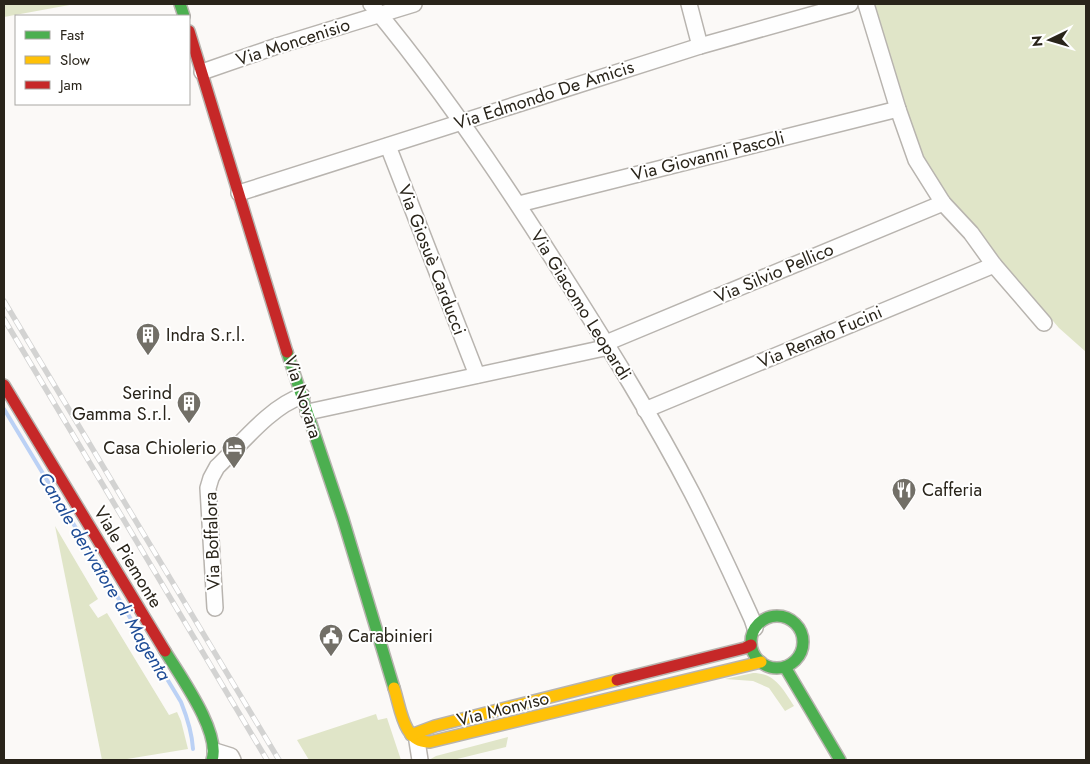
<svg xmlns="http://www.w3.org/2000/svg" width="1090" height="764" font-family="Jost,sans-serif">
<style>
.green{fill:#e0e5c8}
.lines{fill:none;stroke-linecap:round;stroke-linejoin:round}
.stream{stroke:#bbd1f5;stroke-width:4}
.street-casing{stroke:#b8b4af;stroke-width:18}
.fast-casing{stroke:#b8b4af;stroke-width:14}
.slow-casing{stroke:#b8b4af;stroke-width:14}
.jam-casing{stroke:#b8b4af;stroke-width:14}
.street{stroke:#fefefe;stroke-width:15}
.fast{stroke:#4caf50;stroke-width:11}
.slow{stroke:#ffc107;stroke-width:11}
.jam{stroke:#c62828;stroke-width:11}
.rail-casing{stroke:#d3d3d2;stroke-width:5.5}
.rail{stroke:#fff;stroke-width:4;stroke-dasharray:11;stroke-linecap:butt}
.labels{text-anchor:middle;stroke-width:4;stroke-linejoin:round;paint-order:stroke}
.street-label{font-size:18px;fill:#29241a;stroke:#fff}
.poi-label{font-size:18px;fill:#29241a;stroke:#fff;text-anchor:start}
.water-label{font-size:19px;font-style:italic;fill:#1e4c96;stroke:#fff}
</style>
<rect width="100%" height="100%" fill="#fbf9f7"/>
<g class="green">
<polygon points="4,4 75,4 4,17"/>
<polygon points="871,4 1086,4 1086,352 1059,328 973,227 952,207 917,150"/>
<polygon points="55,526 98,599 89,605 98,618 107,613 169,715 177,712 181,721 188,749 121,760 102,760"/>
<path d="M 753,673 C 775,673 783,689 794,706 L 785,711 L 769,688 L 753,681 L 725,679 Z"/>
<polygon points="376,714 378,720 387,718 401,760 309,760 297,740"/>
<polygon points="508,737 506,747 453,760 429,760 436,756"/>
</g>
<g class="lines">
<path class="stream" d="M 4,409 L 181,702 C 187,717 192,732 193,749"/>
<defs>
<g id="street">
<path d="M 371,4 C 442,89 504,181 563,275 C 608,346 653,418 692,493 C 713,534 733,577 752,619 L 755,628"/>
<polyline points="689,4 700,46"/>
<polyline points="866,4 898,109 916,160 943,203 971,233 994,265 1044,323"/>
<polyline points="202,72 277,46 414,4"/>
<polyline points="388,146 477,375"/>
<polyline points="239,193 700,46 850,4"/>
<polyline points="519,204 898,109"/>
<polyline points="606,343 943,203"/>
<polyline points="645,410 994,265"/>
<polyline points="308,412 609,347"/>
<path d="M 215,608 L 208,488 L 211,478 L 217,467 C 241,444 271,406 302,396"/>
<polyline points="417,741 420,760"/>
<polyline points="215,751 231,756 233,760"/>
</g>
<g id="fast">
<polyline points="180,4 184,16"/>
<polyline points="287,352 343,519 394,688"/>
<circle cx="777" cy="642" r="26"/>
<path d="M 165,651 C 180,676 221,732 212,760"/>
<polyline points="785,667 840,760"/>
</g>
<g id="slow">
<path d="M 394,688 C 401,709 403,743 430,742 L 761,662"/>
<polyline points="411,735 435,726 617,680"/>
</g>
<g id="jam">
<polyline points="189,31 287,352"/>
<polyline points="4,385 165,651"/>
<polyline points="617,680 745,648 751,645"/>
</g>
</defs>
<use href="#street" class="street-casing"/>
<use href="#fast" class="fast-casing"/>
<use href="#slow" class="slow-casing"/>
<use href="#jam" class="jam-casing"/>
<use href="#street" class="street"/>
<use href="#fast" class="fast"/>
<use href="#slow" class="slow"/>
<use href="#jam" class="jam"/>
<defs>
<g id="rail">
<polyline points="4,301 279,760"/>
<polyline points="4,319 267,760"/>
</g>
</defs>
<use href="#rail" class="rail-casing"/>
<use href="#rail" class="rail"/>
</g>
<defs>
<symbol id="building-pin" viewBox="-11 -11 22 30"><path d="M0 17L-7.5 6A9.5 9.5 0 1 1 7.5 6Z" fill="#726f67" stroke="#fff"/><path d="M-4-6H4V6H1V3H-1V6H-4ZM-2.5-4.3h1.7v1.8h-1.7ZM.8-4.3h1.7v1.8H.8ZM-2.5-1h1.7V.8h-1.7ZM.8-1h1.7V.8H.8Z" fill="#fff"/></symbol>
<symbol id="hotel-pin" viewBox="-11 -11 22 30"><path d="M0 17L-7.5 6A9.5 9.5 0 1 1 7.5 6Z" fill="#726f67" stroke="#fff"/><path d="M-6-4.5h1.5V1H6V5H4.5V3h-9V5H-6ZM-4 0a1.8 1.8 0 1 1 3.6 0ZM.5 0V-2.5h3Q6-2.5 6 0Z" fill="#fff"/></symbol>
<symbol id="restaurant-pin" viewBox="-11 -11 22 30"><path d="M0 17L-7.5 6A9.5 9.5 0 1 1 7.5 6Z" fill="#726f67" stroke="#fff"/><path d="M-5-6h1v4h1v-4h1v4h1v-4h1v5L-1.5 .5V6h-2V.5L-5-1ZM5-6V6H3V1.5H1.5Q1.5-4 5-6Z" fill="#fff"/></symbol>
<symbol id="civic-pin" viewBox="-11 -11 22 30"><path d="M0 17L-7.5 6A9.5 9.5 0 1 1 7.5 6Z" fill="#726f67" stroke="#fff"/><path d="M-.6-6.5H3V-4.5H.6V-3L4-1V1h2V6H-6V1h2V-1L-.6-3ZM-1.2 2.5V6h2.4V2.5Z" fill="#fff"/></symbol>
</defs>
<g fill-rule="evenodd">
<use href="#building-pin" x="134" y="321" width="28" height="38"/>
<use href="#building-pin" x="175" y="389" width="28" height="38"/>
<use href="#hotel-pin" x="220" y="434" width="28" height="38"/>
<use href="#restaurant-pin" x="890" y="476" width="28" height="38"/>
<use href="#civic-pin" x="317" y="622" width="28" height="38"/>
</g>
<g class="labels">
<g class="street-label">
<text transform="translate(293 42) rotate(-18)" y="6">Via Moncenisio</text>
<text transform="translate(544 95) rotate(-18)" y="6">Via Edmondo De Amicis</text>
<text transform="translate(708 156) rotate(-14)" y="6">Via Giovanni Pascoli</text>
<text transform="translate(432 260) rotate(69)" y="6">Via Giosuè Carducci</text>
<text transform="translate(774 273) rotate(-23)" y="6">Via Silvio Pellico</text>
<text transform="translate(581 305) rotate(58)" y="6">Via Giacomo Leopardi</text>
<text transform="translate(820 337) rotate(-23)" y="6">Via Renato Fucini</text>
<text transform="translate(303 397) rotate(72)" y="6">Via Novara</text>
<text transform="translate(212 541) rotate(-92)" y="6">Via Boffalora</text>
<text transform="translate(128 557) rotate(59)" y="6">Viale Piemonte</text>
<text transform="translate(503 709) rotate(-14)" y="6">Via Monviso</text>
</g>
<g class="poi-label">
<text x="166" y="341">Indra S.r.l.</text>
<text x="172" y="399" text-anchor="end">Serind<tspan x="172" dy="21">Gamma S.r.l.</tspan></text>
<text x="216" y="454" text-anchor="end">Casa Chiolerio</text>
<text x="922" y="496">Cafferia</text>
<text x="348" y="642">Carabinieri</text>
</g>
<g class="water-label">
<text transform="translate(105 576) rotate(59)" y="7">Canale derivatore di Magenta</text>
</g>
</g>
<rect width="1090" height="764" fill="none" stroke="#29241a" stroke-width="10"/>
<rect x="15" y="15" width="175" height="90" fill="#ffffff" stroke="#a9a7a3"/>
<rect x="25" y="31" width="25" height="8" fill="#4caf50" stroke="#a9a7a3"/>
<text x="60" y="40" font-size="15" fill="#29241a">Fast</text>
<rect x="25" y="56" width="25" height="8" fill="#ffc107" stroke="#a9a7a3"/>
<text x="60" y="65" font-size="15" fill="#29241a">Slow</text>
<rect x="25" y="81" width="25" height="8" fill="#c62828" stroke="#a9a7a3"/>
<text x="60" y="90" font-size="15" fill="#29241a">Jam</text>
<g transform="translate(1050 40) rotate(265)" stroke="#ffffff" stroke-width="4" paint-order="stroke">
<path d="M0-4L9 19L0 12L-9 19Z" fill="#29241a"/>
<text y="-8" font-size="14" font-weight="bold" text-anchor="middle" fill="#29241a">N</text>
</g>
</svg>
